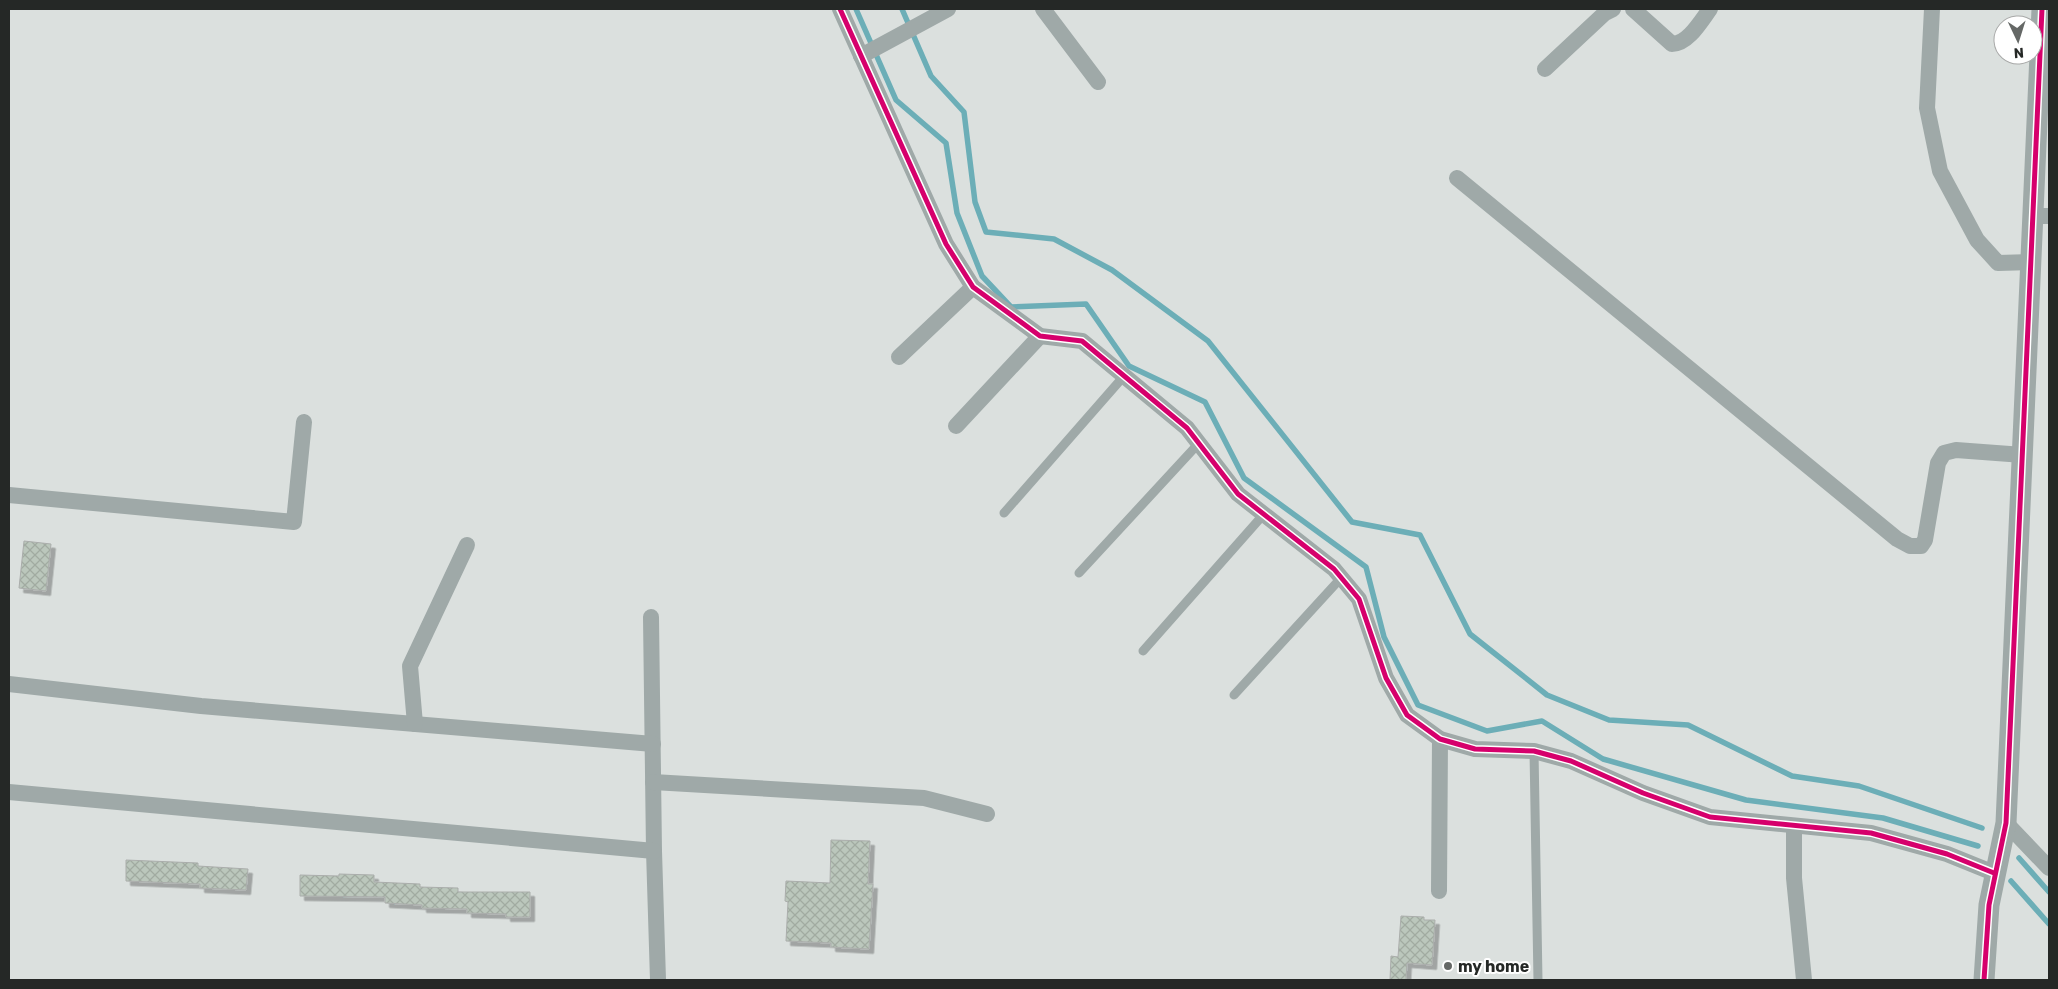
<svg xmlns="http://www.w3.org/2000/svg" width="2058" height="989" font-family="Rubik,sans-serif">
<style>
.lines{fill:none;stroke-linecap:round;stroke-linejoin:round}
.stream{stroke:#6caeb7;stroke-width:5.5}
.building{fill:url(#building-cross-hatch);stroke:#aaadab;filter:url(#shadow)}
.service{stroke:#9fa9a8;stroke-width:9}
.minor{stroke:#9fa9a8;stroke-width:16}
.tertiary{stroke:#9fa9a8;stroke-width:21}
.cycleway-casing{stroke:#fff;stroke-width:8}
.cycleway{stroke:#d6006c;stroke-width:5}
.poi-dot{fill:#656866;stroke:#fff;stroke-width:2}
.labels{text-anchor:middle;stroke-width:4;stroke-linejoin:round;paint-order:stroke}
.poi-label{font-size:16px;font-weight:bold;fill:#252826;stroke:#fff;text-anchor:start}
</style>
<defs>
<pattern id="building-cross-hatch" width="8" height="8" patternUnits="userSpaceOnUse" patternTransform="scale(1.25)"><rect width="8" height="8" fill="#bbc7bc"/><path d="M0 0l8 8M0 8l8-8" fill="none" stroke="#a1aba1"/></pattern>
<filter id="shadow"><feDropShadow dx="4.5" dy="4.5" stdDeviation="0" flood-color="#0004"/></filter>
</defs>
<rect width="100%" height="100%" fill="#dbe0de"/>
<g class="lines">
<g class="stream">
<polyline points="856,9 896,100 946,143 957,213 982,276 1011,307 1086,304 1129,366 1205,402 1244,478 1366,567 1384,637 1418,705 1487,731 1542,721 1603,759 1746,800 1883,818 1978,846"/>
<polyline points="902,9 931,76 964,112 975,202 986,232 1054,239 1112,270 1208,341 1352,522 1420,535 1470,634 1547,695 1609,720 1688,725 1792,776 1859,786 1982,828"/>
<polyline points="2019,858 2049,892"/>
<polyline points="2011,881 2049,924"/>
</g>
</g>
<g class="building">
<polygon points="24,541 51,544 46,591 19,588"/>
<polygon points="831,840 870,841 868,884 873,884 869,949 831,947 831,943 786,941 788,902 785,901 786,881 830,883"/>
<polygon points="126,860 198,863 198,866 248,869 246,890 200,888 200,884 126,881"/>
<polygon points="339,874 374,875 374,882 420,884 420,887 458,888 458,892 530,892 530,917 506,917 506,914 467,913 467,909 422,908 422,905 385,903 385,897 300,896 300,875 339,876"/>
<polygon points="1401,916 1424,917 1424,920 1435,920 1432,965 1407,963 1406,980 1390,980 1391,956 1398,957"/>
</g>
<g class="lines">
<g class="service">
<polyline points="1004,513 1124,376"/>
<polyline points="1079,573 1199,443"/>
<polyline points="1143,651 1264,514"/>
<polyline points="1234,695 1341,578"/>
<polyline points="1534,751 1538,980"/>
</g>
<g class="minor">
<polyline points="840,9 946,244 973,287 1040,336 1082,341 1187,428 1238,494 1334,569 1359,599 1386,678 1407,715 1440,739 1475,749 1534,751 1571,761 1643,793 1710,817 1871,833 1947,854 1994,873"/>
<polyline points="1043,9 1098,82"/>
<path d="M 1633,9 L 1672,44 C 1688,44 1701,21 1710,9"/>
<polyline points="1932,9 1927,108 1940,171 1977,240 1998,263 2032,262"/>
<polyline points="861,56 948,9"/>
<polyline points="1545,69 1605,13 1613,9"/>
<polyline points="1457,178 1897,539 1910,546 1921,546 1925,540 1938,463 1944,453 1956,450 2023,455"/>
<polyline points="2034,216 2049,216"/>
<polyline points="899,357 973,287"/>
<polyline points="956,426 1040,336"/>
<polyline points="9,495 294,522 304,422"/>
<polyline points="651,617 654,851 658,980"/>
<polyline points="9,684 201,706 653,744"/>
<polyline points="415,724 410,666 467,545"/>
<polyline points="653,782 924,798 987,814"/>
<polyline points="9,792 654,851"/>
<polyline points="2006,823 2049,868"/>
<polyline points="1794,826 1794,878 1804,980"/>
<polyline points="1439,891 1440,739"/>
</g>
<polyline class="tertiary" points="1984,980 1989,905 2006,823 2042,9"/>
<defs>
<g id="cycleway">
<polyline points="840,9 946,244 973,287 1040,336 1082,341 1187,428 1238,494 1334,569 1359,599 1386,678 1407,715 1440,739 1475,749 1534,751 1571,761 1643,793 1710,817 1871,833 1947,854 1994,873"/>
<polyline points="1984,980 1989,905 2006,823 2042,9"/>
</g>
</defs>
<use href="#cycleway" class="cycleway-casing"/>
<use href="#cycleway" class="cycleway"/>
</g>
<circle class="poi-dot" cx="1448" cy="966" r="5"/>
<g class="labels">
<g class="poi-label">
<text x="1458" y="972">my home</text>
</g>
</g>
<rect width="2058" height="989" fill="none" stroke="#252826" stroke-width="20"/>
<g transform="translate(2018 40) rotate(176)"><circle r="24" fill="#ffffff" stroke="#a8a9a8"/>
<path d="M0-4L9 19L0 12L-9 19Z" fill="#656866"/>
<text y="-8" font-size="14" font-weight="bold" text-anchor="middle" fill="#252826">N</text>
</g>
</svg>
